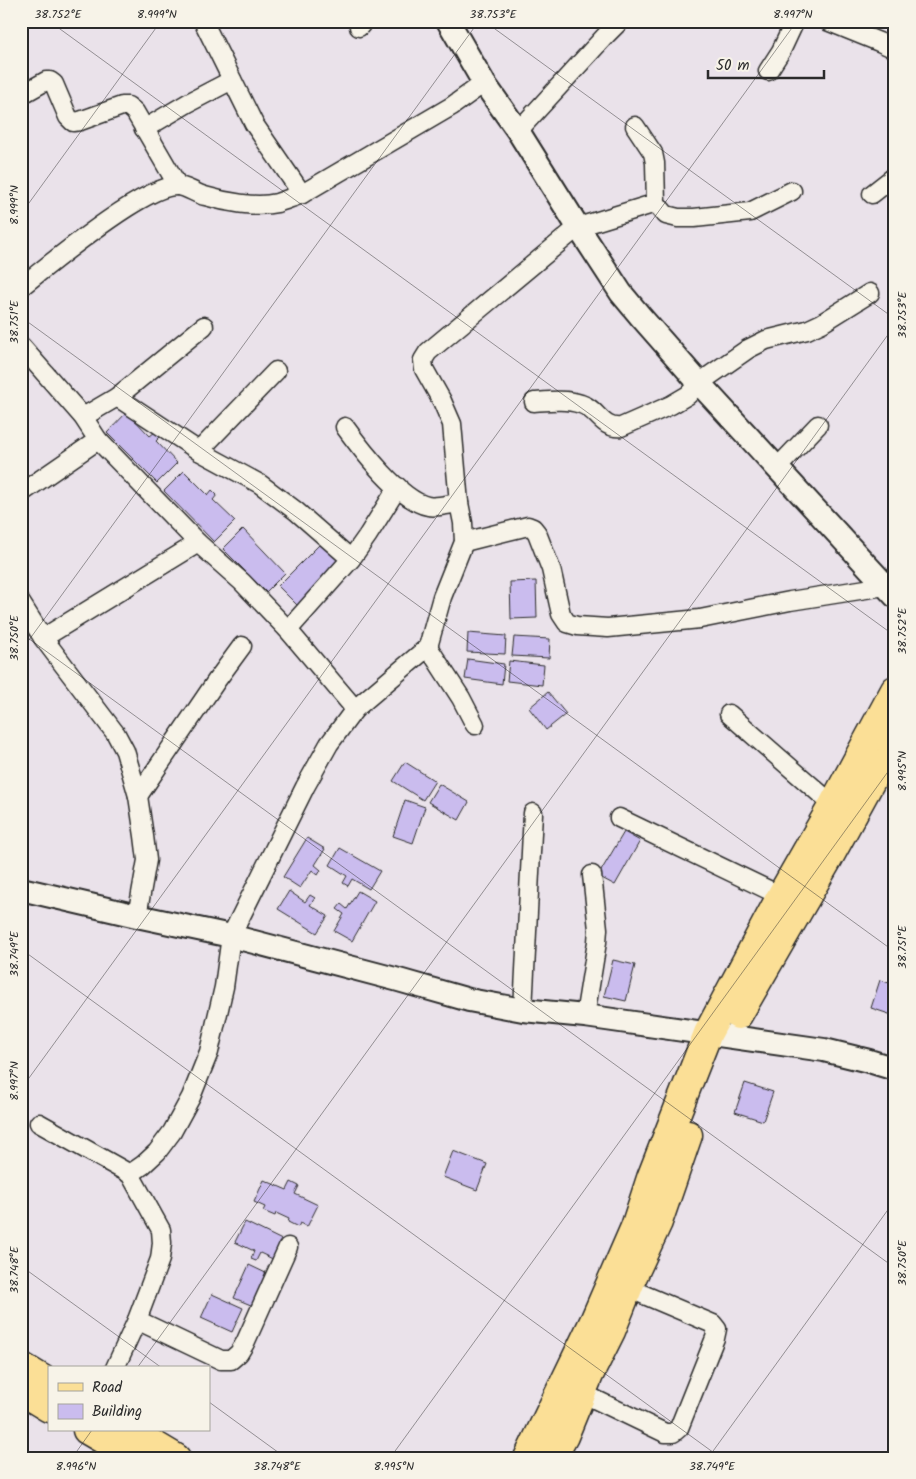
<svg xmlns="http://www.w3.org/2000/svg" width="916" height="1479" font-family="Kalam,sans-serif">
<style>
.building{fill:#cabcee;stroke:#2b2b2b}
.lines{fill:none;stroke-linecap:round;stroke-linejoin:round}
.minor-casing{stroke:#2b2b2b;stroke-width:21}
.tertiary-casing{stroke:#2b2b2b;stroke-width:26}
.primary-casing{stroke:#2b2b2b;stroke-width:31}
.minor{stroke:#f7f3e8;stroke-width:18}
.tertiary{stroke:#f7f3e8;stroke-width:22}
.primary{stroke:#fbdf96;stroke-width:28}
.ticks{fill:none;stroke:#2b2b2b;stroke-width:1;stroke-opacity:0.45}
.neatline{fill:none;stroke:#2b2b2b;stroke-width:2}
.ticks-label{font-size:12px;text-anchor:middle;fill:#2b2b2b}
</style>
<rect width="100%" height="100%" fill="#eae2ea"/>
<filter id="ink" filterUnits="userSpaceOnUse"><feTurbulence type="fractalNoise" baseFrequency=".02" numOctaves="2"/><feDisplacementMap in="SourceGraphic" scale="10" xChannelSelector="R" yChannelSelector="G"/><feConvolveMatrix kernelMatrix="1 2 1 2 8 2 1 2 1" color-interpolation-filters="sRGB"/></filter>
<g filter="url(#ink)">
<g class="building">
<polygon points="127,412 150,436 155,432 160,437 156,441 177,463 157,483 107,433"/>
<polygon points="184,471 208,495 212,490 217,495 213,500 235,521 214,542 164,491"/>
<polygon points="243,529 285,573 266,592 223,549"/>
<polygon points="321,543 340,563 297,605 278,586"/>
<polygon points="536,581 537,618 511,619 510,582"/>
<polygon points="468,633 506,636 505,654 467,652"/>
<polygon points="514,637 550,639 549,658 512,656"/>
<polygon points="468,659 504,664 502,684 465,679"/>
<polygon points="509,661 544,665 542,685 507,681"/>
<polygon points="548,692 566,714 546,730 529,708"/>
<polygon points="405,762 435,781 423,800 393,781"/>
<polygon points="439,784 469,802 459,820 428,802"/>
<polygon points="405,800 425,807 413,843 393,836"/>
<polygon points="624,832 640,841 615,885 598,876"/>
<polygon points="307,838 325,849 315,865 321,870 318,875 312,870 300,888 283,877"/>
<polygon points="340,848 380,871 369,889 352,879 348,886 343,883 347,876 330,865"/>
<polygon points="289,891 305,902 310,895 315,898 310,905 328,916 317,933 278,909"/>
<polygon points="358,891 375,901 352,941 334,931 344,914 337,909 341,904 347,909"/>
<polygon points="613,960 635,965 626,1001 604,996"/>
<polygon points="880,980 895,985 895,1016 871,1008"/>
<polygon points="745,1083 773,1092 763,1121 735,1112"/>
<polygon points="453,1151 487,1164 477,1190 443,1177"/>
<polygon points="264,1180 287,1190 291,1182 299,1186 295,1194 318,1205 307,1227 300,1223 298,1227 288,1222 289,1219 276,1213 275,1216 263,1211 265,1207 254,1202"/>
<polygon points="245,1222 286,1242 277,1261 260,1253 256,1261 251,1259 254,1251 235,1242"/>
<polygon points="249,1265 272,1276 258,1308 234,1298"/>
<polygon points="212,1294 243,1308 232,1332 201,1318"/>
</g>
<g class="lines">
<defs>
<g id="minor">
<polyline points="203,21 254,124 302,194"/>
<polyline points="827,21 879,42 895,49"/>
<polyline points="359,27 364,21"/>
<polyline points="768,71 781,51 795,21"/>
<polyline points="21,95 46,81 50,81 54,84 68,117 73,122 80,121 122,106 128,106 135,112 178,186"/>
<polyline points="635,126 653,153 655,163 656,203"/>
<polyline points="144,129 188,103 232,80"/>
<polyline points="518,131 607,34 620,21"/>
<polyline points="872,194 895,176"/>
<path d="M 21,287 C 50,264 144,185 177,186 C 186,186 196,194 205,196 C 225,202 256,208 277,203 C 285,200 294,197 302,194 L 452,106 L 484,83"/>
<polyline points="21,346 83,417 98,440 21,493"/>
<polyline points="117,397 199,451 260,484 296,511 351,559 288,630"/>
<path d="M 534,402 C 549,401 566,399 581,404 C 598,409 601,429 621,427 L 671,405 L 688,395 L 699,383 L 748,349 L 766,340 L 807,330 L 822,323 L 870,293"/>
<polyline points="83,417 117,397 204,326"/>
<path d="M 345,427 C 361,449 401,501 428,506 C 437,508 449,504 459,503"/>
<polyline points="98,440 198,543 242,582 288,630 355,709 329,744 305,787 231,936 224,987 209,1052 191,1097 172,1132 157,1152 143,1165 130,1174"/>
<polyline points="199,451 276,371"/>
<polyline points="777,468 818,425"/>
<polyline points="464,542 528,526 533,528 537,533 551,569 561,614 567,623 577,626 608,628 700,619 790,601 885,586"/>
<polyline points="351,559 368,535 398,487"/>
<polyline points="21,603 43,638 116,734 125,751 138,796 144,836 147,860 137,916"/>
<polyline points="43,638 198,543"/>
<polyline points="428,647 442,597 464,542 463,523 459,503 452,424 442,401 424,369 423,360 428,352 578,227 656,203 666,215 678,218 694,218 750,212 792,191"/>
<polyline points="355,709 428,647 461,698 475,725"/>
<polyline points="729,714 833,805"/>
<polyline points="138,796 217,680 242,646"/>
<polyline points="619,818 781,896"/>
<polyline points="523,1010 533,813"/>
<polyline points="585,1016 597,942 598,929 592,875"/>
<polyline points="39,1123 130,1174 161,1230 162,1243 160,1259 137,1320"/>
<polyline points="115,1368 137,1320 221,1360 231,1360 239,1353 245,1343 288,1247"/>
<polyline points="582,1393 665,1433 673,1433 679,1428 715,1338 717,1329 713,1324 628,1288"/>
</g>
<g id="tertiary">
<polyline points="448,21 484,83 518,131 578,227 621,293 641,317 699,383 895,596"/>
<polyline points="21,889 137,916 231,936 395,979 469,1000 523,1010 585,1016 824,1050 869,1061 895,1069"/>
</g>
<g id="primary">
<polyline points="738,1015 827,861 895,737"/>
<polyline points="21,1366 49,1383"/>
<polyline points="21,1391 49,1408"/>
<polyline points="87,1430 135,1458"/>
<polyline points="129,1430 176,1458"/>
<polyline points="528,1458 595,1319 635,1227 651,1178 708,1033 781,896 833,805 895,690"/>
<polyline points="552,1458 564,1436 589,1375 611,1331 632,1278 658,1222 688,1135"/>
</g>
</defs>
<use href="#minor" class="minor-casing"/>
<use href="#tertiary" class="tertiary-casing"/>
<use href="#primary" class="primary-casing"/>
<use href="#minor" class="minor"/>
<use href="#tertiary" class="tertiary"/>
<use href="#primary" class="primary"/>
</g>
</g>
<path class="ticks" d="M 49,21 L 895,636M 484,21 L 895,319M 21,214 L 161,21M 21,317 L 895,952M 21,633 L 895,1268M 21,651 L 479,21M 21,949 L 721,1458M 21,1089 L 797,21M 21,1266 L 162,1368M 137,1368 L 895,325M 209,1402 L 286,1458M 72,1458 L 92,1430M 390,1458 L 895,762M 708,1458 L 895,1200"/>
<rect width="916" height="1479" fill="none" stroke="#f7f3e8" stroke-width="55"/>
<rect x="48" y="1366" width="162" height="65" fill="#f7f3e8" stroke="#a5a39c"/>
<rect x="58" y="1383" width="25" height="8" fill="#fbdf96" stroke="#a5a39c"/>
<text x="92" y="1392" font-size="15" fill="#2b2b2b">Road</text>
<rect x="58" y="1404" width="25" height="15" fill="#cabcee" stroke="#a5a39c"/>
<text x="92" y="1416" font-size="15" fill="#2b2b2b">Building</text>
<path d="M708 70v8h116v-8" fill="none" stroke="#2b2b2b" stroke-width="2.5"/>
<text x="716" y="70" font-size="15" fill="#2b2b2b" stroke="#f7f3e8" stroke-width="4" paint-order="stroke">50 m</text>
<rect x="28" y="28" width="860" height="1424" class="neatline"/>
<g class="ticks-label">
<text x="58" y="18">38.752°E</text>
<text x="157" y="18">8.999°N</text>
<text x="493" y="18">38.753°E</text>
<text x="793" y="18">8.997°N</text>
<text transform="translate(14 205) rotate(-90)" y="4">8.999°N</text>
<text transform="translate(902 315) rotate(-90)" y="4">38.753°E</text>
<text transform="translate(14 322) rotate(-90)" y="4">38.751°E</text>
<text transform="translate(902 631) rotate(-90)" y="4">38.752°E</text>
<text transform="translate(14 638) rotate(-90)" y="4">38.750°E</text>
<text transform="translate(902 771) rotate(-90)" y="4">8.995°N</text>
<text transform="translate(902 947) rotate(-90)" y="4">38.751°E</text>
<text transform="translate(14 954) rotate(-90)" y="4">38.749°E</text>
<text transform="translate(14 1081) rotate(-90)" y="4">8.997°N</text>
<text transform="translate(902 1263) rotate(-90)" y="4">38.750°E</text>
<text transform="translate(14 1270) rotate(-90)" y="4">38.748°E</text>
<text x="76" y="1470">8.996°N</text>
<text x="277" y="1470">38.748°E</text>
<text x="394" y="1470">8.995°N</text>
<text x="712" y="1470">38.749°E</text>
</g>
</svg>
